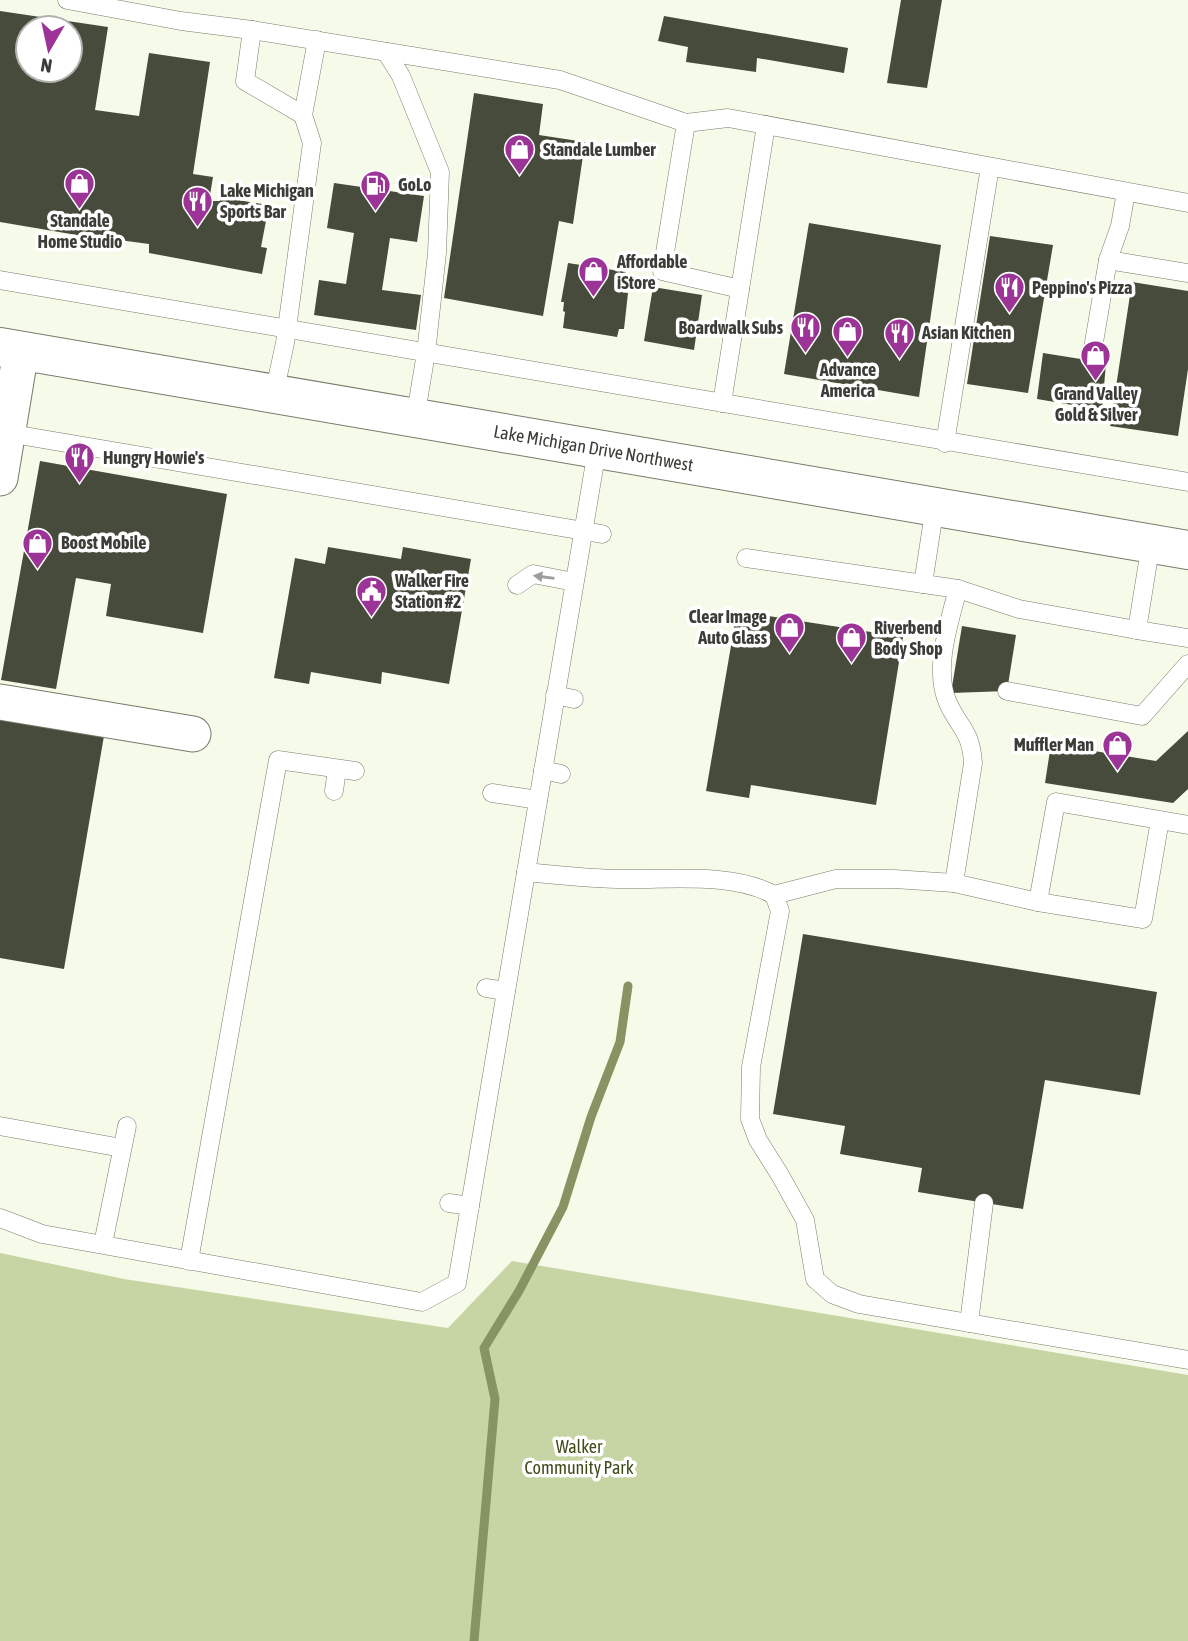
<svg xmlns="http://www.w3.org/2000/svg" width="1188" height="1641" font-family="'Asap Condensed',sans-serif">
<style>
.green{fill:#c7d4a3}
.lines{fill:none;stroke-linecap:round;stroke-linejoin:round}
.stream{stroke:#879363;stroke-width:9}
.building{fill:#474b3c;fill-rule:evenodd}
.service-casing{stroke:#777b6b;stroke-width:19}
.minor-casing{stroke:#777b6b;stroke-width:37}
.trunk-casing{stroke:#777b6b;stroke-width:40}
.service{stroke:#fff;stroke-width:18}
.minor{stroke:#fff;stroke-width:35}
.trunk{stroke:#fff;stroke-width:38}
.oneway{fill:#9d9e9a}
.labels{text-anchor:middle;stroke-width:7;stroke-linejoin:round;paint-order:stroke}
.poi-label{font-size:18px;font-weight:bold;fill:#3b3d36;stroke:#fff;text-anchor:start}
.street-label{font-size:18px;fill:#3b3d36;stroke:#fff}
.park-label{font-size:18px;fill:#414c1b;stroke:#fff}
</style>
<rect width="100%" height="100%" fill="#f6fbe9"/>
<polygon class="green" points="0,1253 124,1279 448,1328 512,1261 1188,1375 1188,1641 0,1641"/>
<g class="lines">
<polyline class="stream" points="474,1641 495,1399 484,1348 519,1291 563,1207 591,1117 620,1042 628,986"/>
</g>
<g class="building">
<polygon points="901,0 942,0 927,88 887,83"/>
<path d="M 0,11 L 108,27 L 95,110 L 139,116 L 149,53 L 210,62 L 193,174 L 213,177 L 209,201 L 220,201 L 220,194 L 231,196 L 231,199 L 269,205 L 261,247 L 267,248 L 262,274 L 149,253 L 149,244 L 119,240 L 118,242 L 0,222 ZM 28,28 L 70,28 L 70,70 L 28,70 Z"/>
<polygon points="664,16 848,48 844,73 757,58 756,72 686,62 688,47 658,41"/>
<polygon points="474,93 543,104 539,135 585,142 573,224 559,221 543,316 444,298"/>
<polygon points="334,183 424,196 417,242 390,238 382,290 421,295 416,330 314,315 319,280 346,284 354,233 327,228"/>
<polygon points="809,223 941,245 919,397 784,374"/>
<polygon points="990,236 1053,245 1028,393 967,384"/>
<polygon points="568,263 626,272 623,292 628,293 624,329 619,329 617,337 563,328 565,312 563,311 564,302 561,302"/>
<polygon points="1132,282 1188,291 1188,369 1178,436 1110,426"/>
<polygon points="653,287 702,295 694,350 644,341"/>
<polygon points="1043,353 1106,363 1102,410 1037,399"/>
<polygon points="40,461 227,494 203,633 106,616 111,584 76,578 56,689 1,680"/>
<polygon points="328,547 401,559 403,547 471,559 449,684 382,672 381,684 311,672 309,684 274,678 295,558 325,564"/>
<polygon points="737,611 903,637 876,805 751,785 749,798 706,791"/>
<polygon points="962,626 1016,635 1007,691 951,693"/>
<polygon points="0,714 105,730 64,969 0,958"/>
<polygon points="1188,731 1188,789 1173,803 1045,783 1051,744 1156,761"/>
<polygon points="803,934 1157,992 1140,1095 1045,1080 1023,1209 918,1192 922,1168 840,1154 845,1126 773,1114"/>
</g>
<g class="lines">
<defs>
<g id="service">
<polyline points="67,0 181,21 252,30 560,80 686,123 728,118 1188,203"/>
<polyline points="252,30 245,81 303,115 312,143 285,343 274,394"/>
<polyline points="386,52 401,76 440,172 437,253 426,353 415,419"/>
<polyline points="303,115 317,40"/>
<polyline points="686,123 662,271 740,289"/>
<polyline points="1126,192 1120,226 1108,260 1188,273"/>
<polyline points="0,280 1188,482"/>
<polyline points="1092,354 1108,260"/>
<polyline points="722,403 766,125"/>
<polyline points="7,433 602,534"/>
<polyline points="945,443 990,167"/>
<polyline points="1151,543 1137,630 1188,638"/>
<polyline points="746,558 958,589 1019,609 1137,630"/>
<polyline points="923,584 935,506"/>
<polyline points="517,585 533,574 574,582"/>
<polyline points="1007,691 1142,716 1188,664"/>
<polyline points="555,695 574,699"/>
<polyline points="543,770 561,774"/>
<polyline points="334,791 337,769"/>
<polyline points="492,793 538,800"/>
<polyline points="1160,820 1143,919 1038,902 1056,802 1188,825"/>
<path d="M 526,872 C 558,875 591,879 624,879 C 670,880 733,872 774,895 L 780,911 L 751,1067 L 750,1119 L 758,1140 L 780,1175 L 805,1220 L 815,1279 L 832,1294 L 859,1304 L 969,1323"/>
<path d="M 954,883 L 973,763 C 971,731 960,729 948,703 C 933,670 949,623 958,589"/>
<polyline points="774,895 836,879 894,879 954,883 1038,902"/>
<polyline points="486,988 506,991"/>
<polyline points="0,1126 122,1148"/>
<polyline points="449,1203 470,1206"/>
<polyline points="984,1203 969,1323 1188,1360"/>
<polyline points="0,1218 42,1234 422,1302 457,1283 597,450"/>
<polyline points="103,1244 127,1126"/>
<polyline points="189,1261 278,760 355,771"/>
</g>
<g id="minor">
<polyline points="0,478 21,351"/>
<polyline points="0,702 193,734"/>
</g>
<g id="trunk">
<path id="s1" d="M 0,347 L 1188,550"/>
</g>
</defs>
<use href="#service" class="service-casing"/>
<use href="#minor" class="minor-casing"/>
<use href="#trunk" class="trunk-casing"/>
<use href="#service" class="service"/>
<use href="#minor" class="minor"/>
<use href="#trunk" class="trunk"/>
</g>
<defs><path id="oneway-solid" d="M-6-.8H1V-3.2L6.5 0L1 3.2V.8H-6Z" transform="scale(1.75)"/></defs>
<use class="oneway" href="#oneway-solid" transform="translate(544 577) rotate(-172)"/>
<defs>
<symbol id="shop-pin" viewBox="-11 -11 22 30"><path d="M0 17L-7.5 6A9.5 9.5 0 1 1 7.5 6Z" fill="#9c3396" stroke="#fff"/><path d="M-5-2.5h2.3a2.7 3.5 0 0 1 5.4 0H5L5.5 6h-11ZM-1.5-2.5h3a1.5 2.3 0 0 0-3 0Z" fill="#fff"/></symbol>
<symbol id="fuel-pin" viewBox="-11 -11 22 30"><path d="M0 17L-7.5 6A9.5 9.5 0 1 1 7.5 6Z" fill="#9c3396" stroke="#fff"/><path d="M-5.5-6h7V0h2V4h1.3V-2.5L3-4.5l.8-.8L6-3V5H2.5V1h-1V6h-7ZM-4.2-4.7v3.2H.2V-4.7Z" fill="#fff"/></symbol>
<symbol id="restaurant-pin" viewBox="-11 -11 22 30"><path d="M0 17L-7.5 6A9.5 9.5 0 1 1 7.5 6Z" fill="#9c3396" stroke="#fff"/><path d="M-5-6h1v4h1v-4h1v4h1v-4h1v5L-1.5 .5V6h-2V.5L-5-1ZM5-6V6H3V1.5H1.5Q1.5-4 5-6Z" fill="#fff"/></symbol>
<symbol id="civic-pin" viewBox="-11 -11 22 30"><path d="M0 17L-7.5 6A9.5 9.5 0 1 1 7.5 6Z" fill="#9c3396" stroke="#fff"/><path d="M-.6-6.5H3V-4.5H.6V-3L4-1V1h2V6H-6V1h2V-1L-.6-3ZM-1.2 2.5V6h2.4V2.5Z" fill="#fff"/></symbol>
</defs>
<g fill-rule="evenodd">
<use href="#shop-pin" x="502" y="132" width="35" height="47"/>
<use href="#shop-pin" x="62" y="166" width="35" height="47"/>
<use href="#fuel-pin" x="358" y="168" width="35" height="47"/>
<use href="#restaurant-pin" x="180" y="184" width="35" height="47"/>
<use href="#shop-pin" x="576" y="254" width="35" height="47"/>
<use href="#restaurant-pin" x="992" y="270" width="35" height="47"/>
<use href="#restaurant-pin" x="788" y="310" width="35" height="47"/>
<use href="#shop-pin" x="830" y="314" width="35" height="47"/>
<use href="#restaurant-pin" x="882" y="316" width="35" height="47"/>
<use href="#shop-pin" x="1078" y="338" width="35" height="47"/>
<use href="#restaurant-pin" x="62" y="440" width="35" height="47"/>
<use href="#shop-pin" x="20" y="526" width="35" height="47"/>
<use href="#civic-pin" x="354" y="574" width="35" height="47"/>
<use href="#shop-pin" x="772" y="610" width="35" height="47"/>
<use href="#shop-pin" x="834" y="620" width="35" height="47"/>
<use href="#shop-pin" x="1100" y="728" width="35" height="47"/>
</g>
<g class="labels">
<g class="poi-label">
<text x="543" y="156">Standale Lumber</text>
<text x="398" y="191">GoLo</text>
<text x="220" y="197">Lake Michigan<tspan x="220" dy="21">Sports Bar</tspan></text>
<text x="80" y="227" text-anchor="middle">Standale<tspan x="80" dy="21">Home Studio</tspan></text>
<text x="617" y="268">Affordable<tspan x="617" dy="21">iStore</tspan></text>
<text x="1032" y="294">Peppino's Pizza</text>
<text x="783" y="334" text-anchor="end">Boardwalk Subs</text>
<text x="922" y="339">Asian Kitchen</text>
<text x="848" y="376" text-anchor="middle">Advance<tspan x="848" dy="21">America</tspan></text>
<text x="1096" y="400" text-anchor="middle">Grand Valley<tspan x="1096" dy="21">Gold &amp; Silver</tspan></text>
<text x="103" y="464">Hungry Howie's</text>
<text x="61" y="549">Boost Mobile</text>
<text x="395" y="587">Walker Fire<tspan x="395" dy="21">Station #2</tspan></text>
<text x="767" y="623" text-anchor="end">Clear Image<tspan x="767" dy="21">Auto Glass</tspan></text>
<text x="874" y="634">Riverbend<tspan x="874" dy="21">Body Shop</tspan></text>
<text x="1094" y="751" text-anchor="end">Muffler Man</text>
</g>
<g class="street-label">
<text dy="6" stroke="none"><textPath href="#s1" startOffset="602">Lake Michigan Drive Northwest</textPath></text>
</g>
<g class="park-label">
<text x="579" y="1453">Walker<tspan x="579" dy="21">Community Park</tspan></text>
</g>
</g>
<g transform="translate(49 49) rotate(189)"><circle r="33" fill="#ffffff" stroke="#b1b1af" stroke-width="2"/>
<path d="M0-5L12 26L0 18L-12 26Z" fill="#9c3396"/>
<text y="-10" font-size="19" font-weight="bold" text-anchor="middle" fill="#3b3d36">N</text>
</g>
</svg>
